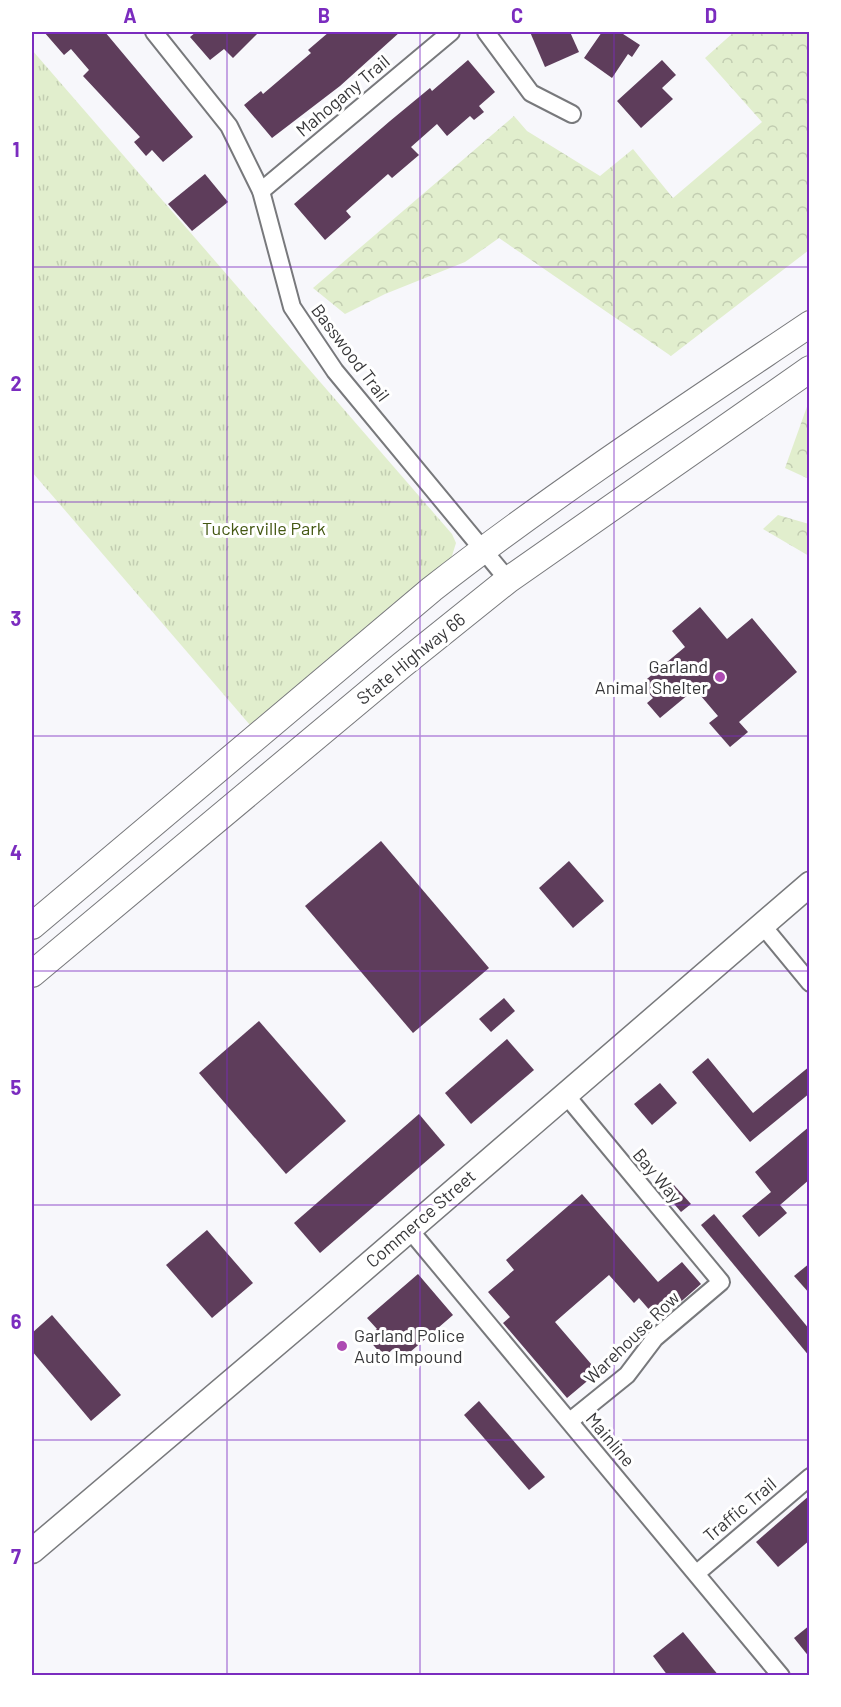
<svg xmlns="http://www.w3.org/2000/svg" width="841" height="1707" font-family="Barlow,sans-serif">
<style>
.grass{fill:url(#grass-tufts)}
.forest{fill:url(#forest-crowns)}
.building{fill:#5e3d5b}
.lines{fill:none;stroke-linecap:round;stroke-linejoin:round}
.street-casing{stroke:#78797c;stroke-width:20}
.secondary-casing{stroke:#78797c;stroke-width:27}
.primary-casing{stroke:#78797c;stroke-width:28}
.street{stroke:#fff;stroke-width:16}
.secondary{stroke:#fff;stroke-width:24}
.primary{stroke:#fff;stroke-width:26}
.grid{fill:none;stroke:#7b2cbf;stroke-width:1.5;stroke-opacity:0.55}
.poi-dot{fill:#ad4bb2;stroke:#fff;stroke-width:2}
.labels{text-anchor:middle;stroke-width:6;stroke-linejoin:round;paint-order:stroke}
.street-label{font-size:18px;fill:#373739;stroke:#fff}
.park-label{font-size:18px;fill:#445813;stroke:#fff}
.poi-label{font-size:18px;fill:#373739;stroke:#fff;text-anchor:end}
.neatline{fill:none;stroke:#7b2cbf;stroke-width:2}
.grid-label{font-size:20px;text-anchor:middle;font-weight:bold;fill:#7b2cbf}
</style>
<defs>
<pattern id="grass-tufts" width="24" height="20" patternUnits="userSpaceOnUse" patternTransform="scale(1.5)"><rect width="24" height="20" fill="#e1eecd"/><path d="M3 7l-1-3M5 7V3M7 7l1-3M15 17l-1-3M17 17v-4M19 17l1-3" fill="none" stroke="#c2cdb1"/></pattern>
<pattern id="forest-crowns" width="20" height="18" patternUnits="userSpaceOnUse" patternTransform="scale(1.5)"><rect width="20" height="18" fill="#e1eecd"/><path d="M2 6a3 3 0 1 1 6 0M12 15a3 3 0 1 1 6 0" fill="none" stroke="#c2cdb1"/></pattern>
</defs>
<rect width="100%" height="100%" fill="#f7f7fb"/>
<polygon class="grass" points="32,50 452,534 456,543 451,559 250,725 32,472"/>
<g class="forest">
<polygon points="734,32 809,32 809,250 671,356 499,238 465,262 385,294 345,314 313,288 514,116 527,131 600,176 633,149 673,198 762,122 705,58"/>
<polygon points="809,401 809,479 785,468"/>
<polygon points="778,515 809,524 809,556 763,529"/>
</g>
<g class="building">
<polygon points="44,32 105,32 193,137 163,162 152,150 146,156 134,142 140,137 83,76 89,70 71,49 64,55"/>
<polygon points="196,32 259,32 233,58 224,49 210,60 190,37"/>
<polygon points="329,32 400,32 340,86 272,138 244,105 261,91 263,94 311,53 308,50"/>
<polygon points="530,32 570,32 579,52 545,67"/>
<polygon points="602,32 620,32 640,45 632,57 628,54 612,78 584,58"/>
<polygon points="468,60 495,92 479,106 484,112 474,120 470,116 447,136 437,124 411,147 419,155 392,178 388,174 346,211 351,217 325,240 294,204 390,121 430,88 432,91"/>
<polygon points="662,60 676,75 662,88 673,99 641,128 617,101"/>
<polygon points="205,174 228,202 192,231 168,204"/>
<polygon points="700,607 727,639 752,618 797,672 739,722 748,732 730,747 709,723 718,716 695,689 660,718 647,703 653,698 641,684 685,647 672,631"/>
<polygon points="381,841 489,968 413,1033 305,906"/>
<polygon points="569,861 604,901 573,928 539,888"/>
<polygon points="504,998 515,1011 491,1032 479,1019"/>
<polygon points="259,1021 346,1121 286,1174 199,1073"/>
<polygon points="507,1039 534,1070 471,1124 445,1093"/>
<polygon points="708,1058 753,1113 810,1066 810,1093 750,1142 692,1072"/>
<polygon points="660,1083 677,1103 652,1125 634,1104"/>
<polygon points="419,1114 445,1145 320,1253 294,1223"/>
<polygon points="810,1126 810,1179 780,1205 787,1213 759,1237 742,1216 771,1192 755,1172"/>
<polygon points="665,1175 691,1204 681,1212 656,1183"/>
<polygon points="582,1194 658,1282 682,1262 701,1284 659,1321 639,1298 634,1303 609,1275 555,1322 598,1372 567,1398 503,1323 510,1317 488,1292 514,1270 506,1260"/>
<polygon points="714,1214 810,1330 810,1357 701,1225"/>
<polygon points="207,1230 253,1283 212,1318 166,1265"/>
<polygon points="810,1263 810,1294 794,1276"/>
<polygon points="418,1274 453,1315 402,1359 393,1349 384,1357 366,1337 377,1329 367,1318"/>
<polygon points="52,1315 121,1395 91,1421 32,1351 32,1333"/>
<polygon points="479,1401 545,1477 529,1490 464,1415"/>
<polygon points="810,1495 810,1540 778,1567 756,1542"/>
<polygon points="810,1625 810,1658 794,1638"/>
<polygon points="683,1632 719,1676 668,1676 653,1656"/>
</g>
<g class="lines">
<defs>
<g id="street">
<polyline points="154,32 229,126 261,191 292,307 335,371 508,580"/>
<polyline points="486,32 531,93 572,114"/>
<polyline points="261,191 451,32"/>
<polyline points="763,926 810,983"/>
<polyline points="565,1094 721,1282 655,1338 627,1375 570,1421"/>
<polyline points="409,1229 781,1676"/>
<polyline points="697,1573 810,1477"/>
</g>
<polyline id="secondary" points="32,1551 322,1305 810,884"/>
<g id="primary">
<path d="M 32,926 L 432,589 C 554,494 682,410 810,324"/>
<polyline points="32,974 402,665 508,580 810,369"/>
</g>
</defs>
<use href="#street" class="street-casing"/>
<use href="#secondary" class="secondary-casing"/>
<use href="#primary" class="primary-casing"/>
<use href="#street" class="street"/>
<use href="#secondary" class="secondary"/>
<use href="#primary" class="primary"/>
</g>
<path class="grid" d="M 227,32 L 227,1676M 420,32 L 420,1676M 614,32 L 614,1676M 32,267 L 810,267M 32,502 L 810,502M 32,736 L 810,736M 32,971 L 810,971M 32,1205 L 810,1205M 32,1440 L 810,1440"/>
<g class="poi-dot">
<circle cx="720" cy="677" r="6"/>
<circle cx="342" cy="1346" r="6"/>
</g>
<g class="labels">
<g class="street-label">
<text transform="translate(343 96) rotate(-40)" y="6">Mahogany Trail</text>
<text transform="translate(350 353) rotate(53)" y="6">Basswood Trail</text>
<text transform="translate(411 659) rotate(-39)" y="6">State Highway 66</text>
<text transform="translate(657 1176) rotate(50)" y="6">Bay Way</text>
<text transform="translate(421 1219) rotate(-41)" y="6">Commerce Street</text>
<text transform="translate(632 1338) rotate(-44)" y="6">Warehouse Row</text>
<text transform="translate(610 1440) rotate(50)" y="6">Mainline</text>
<text transform="translate(740 1510) rotate(-40)" y="6">Traffic Trail</text>
</g>
<g class="park-label">
<text x="264" y="535">Tuckerville Park</text>
</g>
<g class="poi-label">
<text x="708" y="673">Garland<tspan x="708" dy="21">Animal Shelter</tspan></text>
<text x="354" y="1342" text-anchor="start">Garland Police<tspan x="354" dy="21">Auto Impound</tspan></text>
</g>
</g>
<rect width="841" height="1707" fill="none" stroke="#ffffff" stroke-width="66"/>
<rect x="33" y="33" width="775" height="1641" class="neatline"/>
<g class="grid-label">
<text x="130" y="23">A</text>
<text x="324" y="23">B</text>
<text x="517" y="23">C</text>
<text x="711" y="23">D</text>
<text x="16" y="157">1</text>
<text x="16" y="391">2</text>
<text x="16" y="626">3</text>
<text x="16" y="860">4</text>
<text x="16" y="1095">5</text>
<text x="16" y="1329">6</text>
<text x="16" y="1564">7</text>
</g>
</svg>
